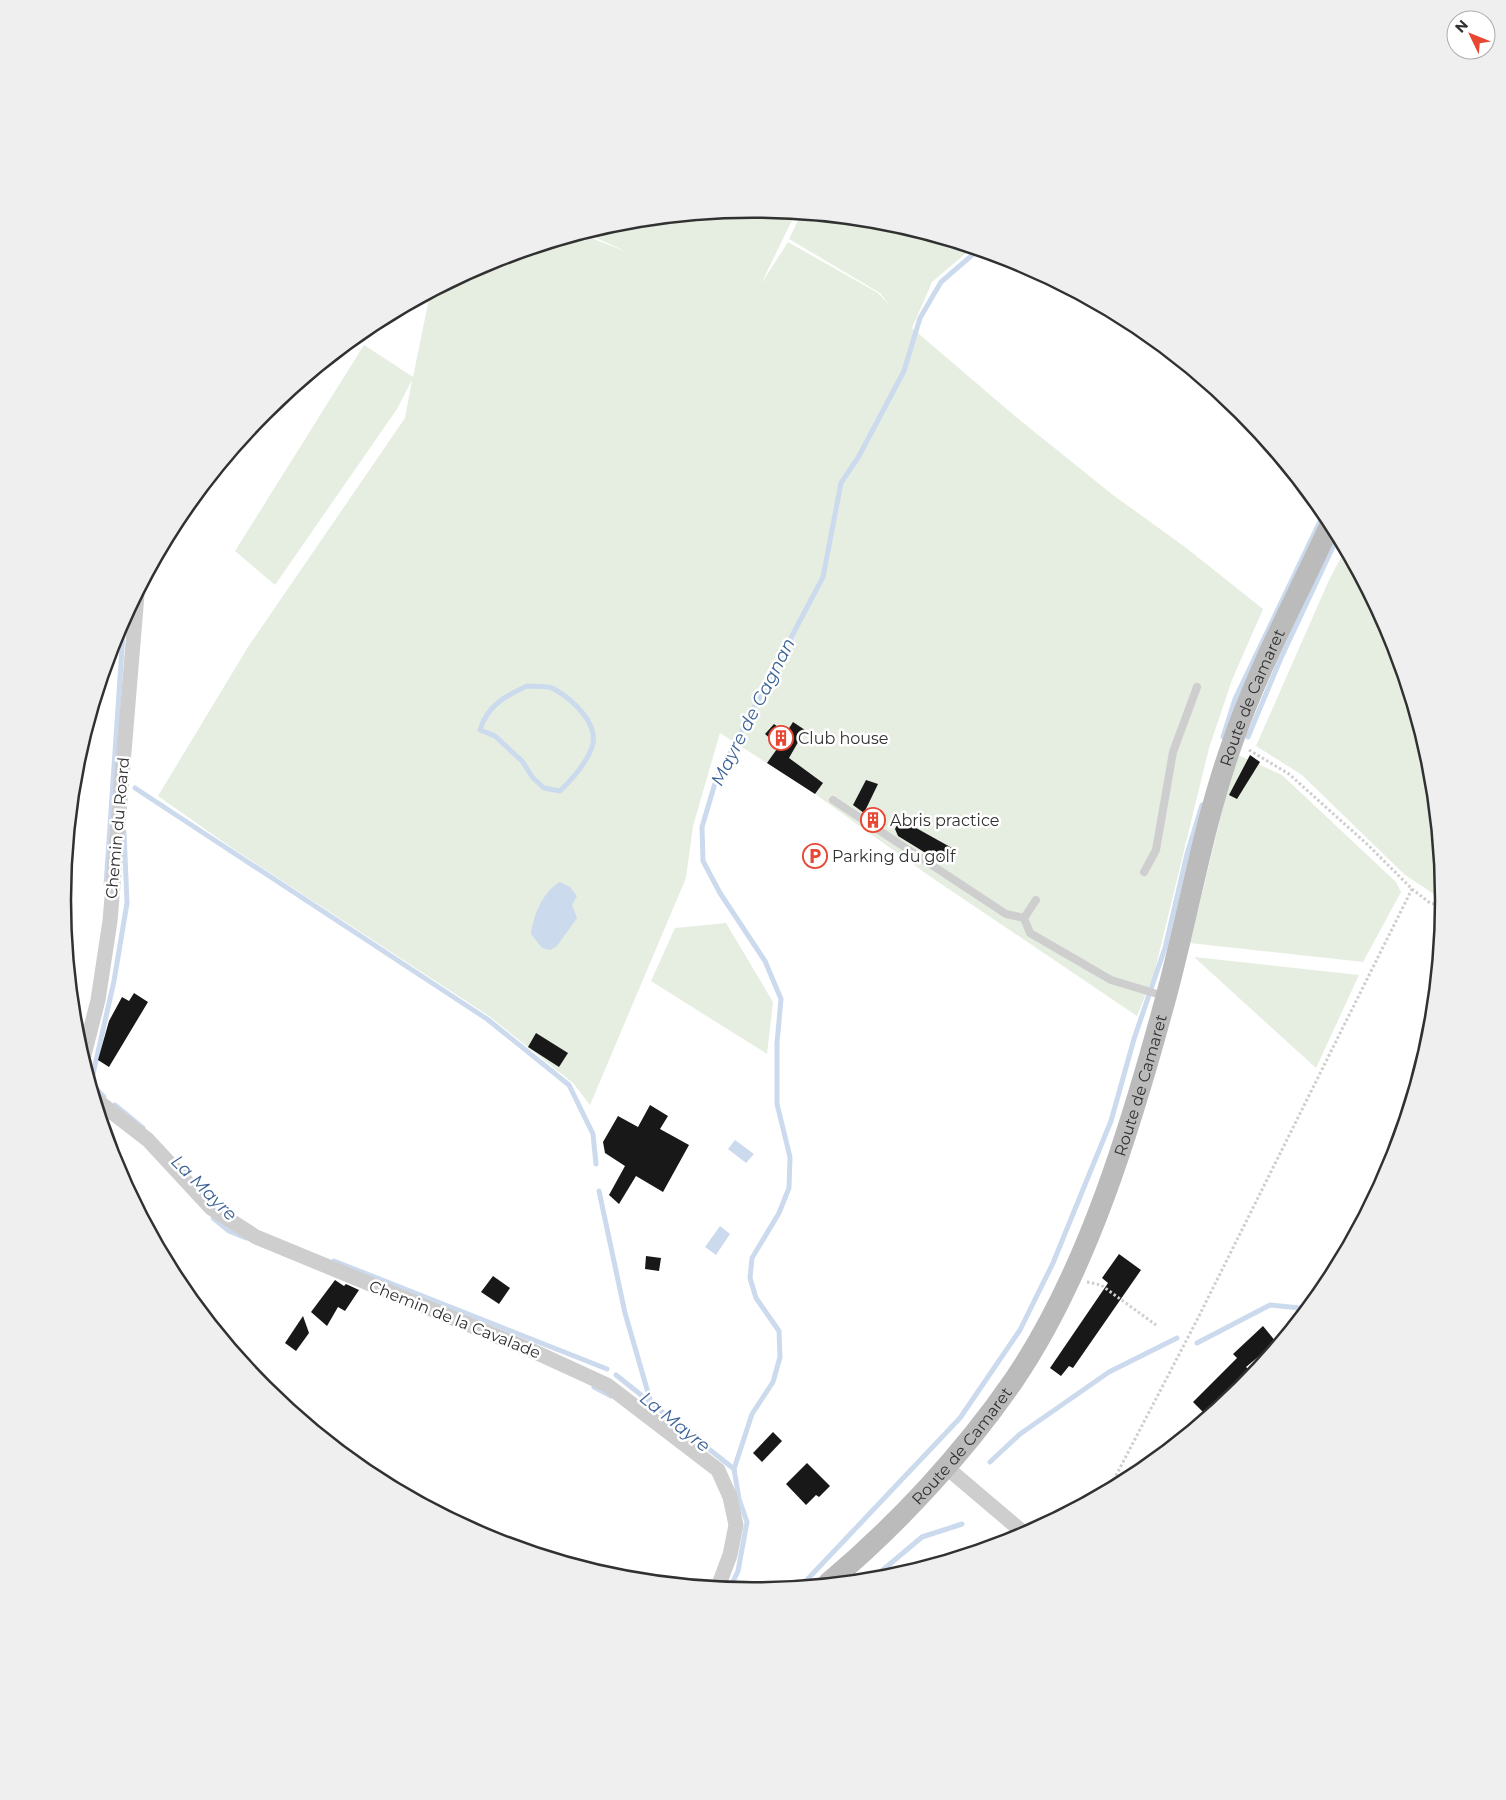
<svg xmlns="http://www.w3.org/2000/svg" width="1506" height="1800" font-family="Montserrat,sans-serif">
<style>
.green{fill:#e5eee0}
.water{fill:#ccdaee}
.lines{fill:none;stroke-linecap:round;stroke-linejoin:round}
.stream{stroke:#ccdaee;stroke-width:5}
.building{fill:#181818}
.path{stroke:#cecece;stroke-width:3;stroke-dasharray:2.5 2.5;stroke-linecap:butt}
.service{stroke:#cecece;stroke-width:8}
.minor{stroke:#cecece;stroke-width:15}
.secondary{stroke:#bbb;stroke-width:21}
.labels{text-anchor:middle;stroke-width:5;stroke-linejoin:round;paint-order:stroke}
.street-label{font-size:16px;fill:#313131;stroke:#fff}
.poi-label{font-size:16px;fill:#313131;stroke:#fff;text-anchor:start}
.water-label{font-size:18px;font-style:italic;fill:#3d6396;stroke:#fff}
.rim{fill:none;stroke:#313131;stroke-width:2.5}
</style>
<rect width="100%" height="100%" fill="#fff"/>
<g class="green">
<polygon points="753,210 795,214 761,284 788,242 878,293 891,307 880,293 789,239 801,214 888,223 972,248 932,282 912,328 1016,417 1113,495 1185,547 1263,609 1232,680 1209,748 1154,974 1137,1016 928,875 815,794 720,733 693,826 686,878 590,1105 573,1083 489,1016 232,848 158,796 248,647 405,418 412,380 397,409 275,585 235,551 364,345 413,377 430,294 489,262 581,234 627,252 592,236 595,230 619,223"/>
<polygon points="1345,550 1391,636 1430,766 1443,900 1405,875 1302,775 1256,746 1329,580"/>
<polygon points="1236,754 1282,775 1396,882 1401,892 1363,962 1190,943"/>
<polygon points="726,923 773,1002 767,1054 651,981 675,928"/>
<polygon points="1194,957 1359,975 1316,1068"/>
</g>
<g class="water">
<path d="M 560,882 L 570,887 L 577,896 L 572,905 L 577,918 L 557,946 L 550,950 L 542,948 L 531,934 C 533,916 543,891 560,882 Z"/>
<polygon points="735,1140 754,1154 746,1163 728,1149"/>
<polygon points="720,1226 730,1234 716,1255 705,1247"/>
</g>
<g class="lines">
<g class="stream">
<path d="M 527,686 C 535,687 547,685 554,689 C 572,699 600,724 592,747 C 586,764 573,778 560,791 L 544,788 L 533,778 L 522,761 L 495,736 L 480,730 C 487,706 505,696 527,686 Z"/>
<polyline points="1223,737 1235,699 1324,513"/>
<polyline points="1248,737 1281,658 1338,536"/>
<polyline points="135,788 487,1019 569,1085 593,1134 596,1164"/>
<polyline points="106,885 124,619"/>
<polyline points="104,1097 91,1083 114,981 127,903 124,832"/>
<polyline points="115,1105 143,1128"/>
<polyline points="599,1191 625,1313 651,1403"/>
<polyline points="213,1218 229,1231 246,1238"/>
<polyline points="334,1261 607,1369"/>
<polyline points="1197,1343 1270,1305 1300,1308 1314,1300"/>
<polyline points="616,1375 734,1469"/>
<polyline points="594,1387 611,1396"/>
<polyline points="990,1462 1020,1434 1109,1372 1177,1338"/>
<polyline points="872,1579 922,1537 962,1524"/>
<polyline points="803,1584 960,1418 1020,1330 1053,1263 1111,1121 1134,1039 1165,948 1187,854 1202,805"/>
<polyline points="730,1588 738,1571 747,1522 739,1499 734,1469 752,1414 773,1382 780,1357 779,1331 756,1298 750,1278 752,1258 779,1213 789,1188 790,1157 777,1104 777,1043 781,999 765,961 720,893 703,861 702,827 716,780 823,577 841,483 859,456 904,371 920,318 941,282 978,250"/>
</g>
</g>
<g class="building">
<polygon points="793,722 805,730 789,758 823,783 815,794 767,763 779,746 765,734 774,724 786,733"/>
<polygon points="1250,755 1260,762 1237,799 1229,795"/>
<polygon points="866,780 878,784 864,813 853,805"/>
<polygon points="900,819 952,848 942,863 898,836 895,829"/>
<polygon points="134,993 148,1002 109,1067 98,1060 109,1021 122,997 129,1001"/>
<polygon points="536,1033 568,1053 559,1067 528,1047"/>
<polygon points="650,1105 668,1116 660,1129 689,1145 663,1192 636,1176 619,1204 609,1195 625,1166 605,1153 603,1142 618,1116 638,1127"/>
<polygon points="1119,1254 1141,1270 1073,1368 1069,1366 1061,1376 1050,1368 1108,1283 1102,1278"/>
<polygon points="646,1256 661,1258 659,1271 645,1269"/>
<polygon points="493,1276 510,1288 499,1304 481,1292"/>
<polygon points="335,1280 344,1286 346,1284 359,1290 345,1311 338,1307 327,1326 311,1312"/>
<polygon points="303,1316 309,1333 296,1351 285,1343"/>
<polygon points="1263,1326 1276,1342 1246,1367 1253,1374 1241,1388 1207,1416 1193,1402 1237,1358 1233,1354"/>
<polygon points="773,1432 782,1441 762,1462 753,1453"/>
<polygon points="807,1463 830,1486 819,1497 816,1495 806,1505 786,1484"/>
</g>
<g class="lines">
<g class="path">
<polyline points="1249,750 1289,774 1368,845 1412,889 1430,903 1443,906"/>
<polyline points="1087,1282 1101,1285 1156,1325"/>
<polyline points="1109,1489 1197,1320 1412,889"/>
</g>
<g class="service">
<polyline points="833,800 1006,914 1024,918"/>
<polyline points="1144,872 1156,850 1173,752 1197,687"/>
<polyline points="1036,900 1024,918 1030,933 1111,980 1164,996"/>
</g>
<g class="minor">
<polyline points="83,1059 98,1000 110,921 137,595"/>
<polyline points="95,1099 148,1140 211,1208 256,1237 533,1351 607,1385 718,1470 730,1497 736,1525 730,1555 718,1587"/>
<polyline points="946,1467 1025,1534"/>
</g>
<path class="secondary" id="s1" d="M 828,1583 C 896,1526 964,1453 1014,1380 C 1088,1271 1132,1123 1166,997 C 1189,912 1203,824 1233,741 C 1259,666 1298,595 1331,523"/>
</g>
<defs>
<symbol id="building-ring" viewBox="-11 -11 22 22"><circle r="9.5" fill="#fff" stroke="#e84733" stroke-width="1.5"/><path d="M-4-6H4V6H1V3H-1V6H-4ZM-2.5-4.3h1.7v1.8h-1.7ZM.8-4.3h1.7v1.8H.8ZM-2.5-1h1.7V.8h-1.7ZM.8-1h1.7V.8H.8Z" fill="#e84733"/></symbol>
<symbol id="parking-ring" viewBox="-11 -11 22 22"><circle r="9.5" fill="#fff" stroke="#e84733" stroke-width="1.5"/><path d="M-3.5-5.5H1a3.5 3.5 0 0 1 0 7H-1V5.5H-3.5ZM-1-3.4V-.6H.8a1.4 1.4 0 0 0 0-2.8Z" fill="#e84733"/></symbol>
</defs>
<g fill-rule="evenodd">
<use href="#building-ring" x="767" y="724" width="28" height="28"/>
<use href="#building-ring" x="859" y="806" width="28" height="28"/>
<use href="#parking-ring" x="801" y="842" width="28" height="28"/>
</g>
<g class="labels">
<g class="street-label">
<text dy="6" stroke="none"><textPath href="#s1" startOffset="1002">Route de Camaret</textPath></text>
<text transform="translate(117 828) rotate(-85)" y="6">Chemin du Roard</text>
<text dy="6" stroke="none"><textPath href="#s1" startOffset="598">Route de Camaret</textPath></text>
<text transform="translate(455 1319) rotate(22)" y="6">Chemin de la Cavalade</text>
<text dy="6" stroke="none"><textPath href="#s1" startOffset="192">Route de Camaret</textPath></text>
</g>
<g class="poi-label">
<text x="798" y="744">Club house</text>
<text x="890" y="826">Abris practice</text>
<text x="832" y="862">Parking du golf</text>
</g>
<g class="water-label">
<text transform="translate(753 712) rotate(-63)" y="6">Mayre de Cagnan</text>
<text transform="translate(204 1188) rotate(45)" y="6">La Mayre</text>
<text transform="translate(675 1422) rotate(39)" y="6">La Mayre</text>
</g>
</g>
<path d="M0 0H1506V1800H0ZM71 900a682 682 0 1 1 1364 0a682 682 0 1 1-1364 0Z" fill="#efefef" fill-rule="evenodd"/>
<path class="rim" d="M71 900a682 682 0 1 1 1364 0a682 682 0 1 1-1364 0Z"/>
<g transform="translate(1471 35) rotate(313)"><circle r="24" fill="#ffffff" stroke="#adadad"/>
<path d="M0-4L9 19L0 12L-9 19Z" fill="#e84733"/>
<text y="-8" font-size="14" font-weight="bold" text-anchor="middle" fill="#313131">N</text>
</g>
</svg>
